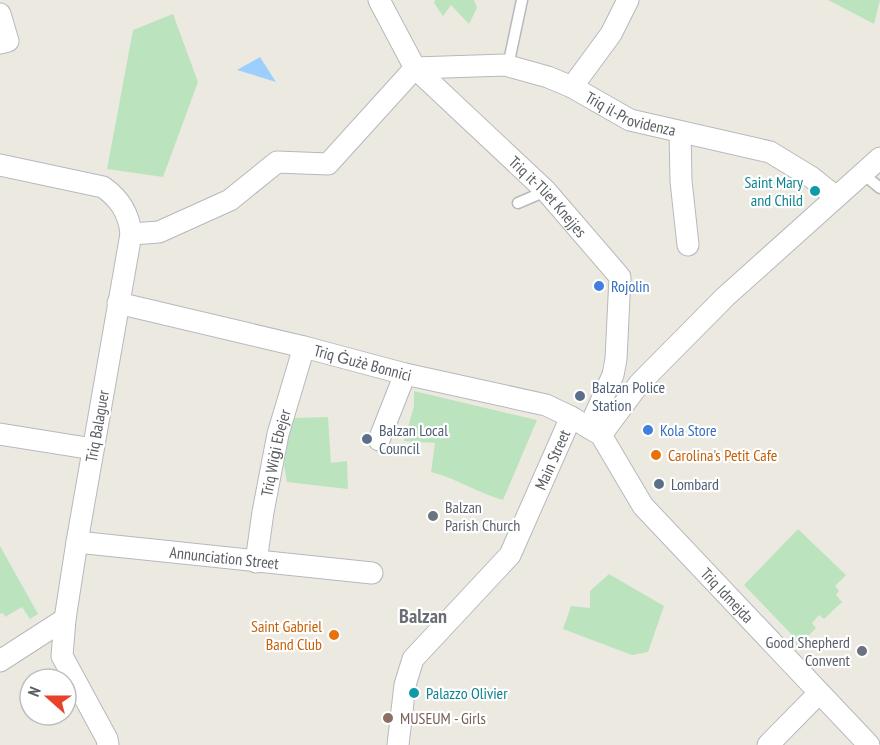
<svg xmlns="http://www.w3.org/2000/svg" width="880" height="745" font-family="'PT Sans Narrow',sans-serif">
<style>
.green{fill:#bbe4be}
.water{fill:#9dcffe}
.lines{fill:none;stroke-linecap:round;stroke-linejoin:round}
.lane-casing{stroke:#b6b8bd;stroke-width:13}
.street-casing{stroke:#b6b8bd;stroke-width:23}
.lane{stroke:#fff;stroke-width:10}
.street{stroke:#fff;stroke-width:21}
.culture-dot{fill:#0f9aa8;stroke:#fff;stroke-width:2}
.shop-dot{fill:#3f7fe0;stroke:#fff;stroke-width:2}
.service-dot{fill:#5c6f8a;stroke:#fff;stroke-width:2}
.food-dot{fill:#e8710a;stroke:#fff;stroke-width:2}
.worship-dot{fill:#6b7280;stroke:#fff;stroke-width:2}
.education-dot{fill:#8d6e63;stroke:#fff;stroke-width:2}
.labels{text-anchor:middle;stroke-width:4.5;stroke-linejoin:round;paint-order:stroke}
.street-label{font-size:16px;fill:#595c61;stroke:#fff}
.culture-label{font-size:16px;fill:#0d838f;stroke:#fff;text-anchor:end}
.shop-label{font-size:16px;fill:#366cbe;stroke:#fff;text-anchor:start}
.service-label{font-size:16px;fill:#4e5e75;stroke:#fff;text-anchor:start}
.food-label{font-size:16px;fill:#c56008;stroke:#fff;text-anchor:start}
.worship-label{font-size:16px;fill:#5b616d;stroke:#fff;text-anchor:start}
.education-label{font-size:16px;fill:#785e54;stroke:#fff;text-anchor:start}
.quarter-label{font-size:20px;font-weight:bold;fill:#6a6e73;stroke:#fff}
</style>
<rect width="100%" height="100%" fill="#eceae0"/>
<g class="green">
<polygon points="435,0 474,0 477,8 469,24 451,5 443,16 434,3"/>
<polygon points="828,0 880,0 874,24"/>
<polygon points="173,14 198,82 163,177 107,169 133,30"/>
<path d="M 414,391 L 537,420 L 503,500 C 478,493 456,478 431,472 L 435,443 L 404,441 L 414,406 Z"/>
<polygon points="328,417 331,463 347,461 348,489 287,482 284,465 292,418"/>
<polygon points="798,529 846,575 835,586 839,591 836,595 842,602 824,619 819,615 812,623 816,628 796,649 794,637 744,585"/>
<polygon points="0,546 38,614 30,619 22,607 5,617 3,613 0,614"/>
<polygon points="609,574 664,606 648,652 632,655 563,629 571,606 590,608 590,591"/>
</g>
<polygon class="water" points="260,57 276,82 237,70"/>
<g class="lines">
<defs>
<g id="lane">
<polyline points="508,66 522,0"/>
<polyline points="863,174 880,188"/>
<polyline points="518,203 546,191"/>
</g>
<g id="street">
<path id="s1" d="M 379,0 L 415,68 L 546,191 L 620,277 L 616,359 L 613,375 L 589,428"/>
<polyline points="0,14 8,41 0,43"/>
<polyline points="572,87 611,34 628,0"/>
<polyline points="680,132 681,181 688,245"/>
<path d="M 0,165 L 103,187 C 120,199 129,213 131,234 L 77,542 L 65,619 L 62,656 L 107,739 L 108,745"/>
<path id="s2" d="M 131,234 L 159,232 L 230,200 L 277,162 L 328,164 L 415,68 L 505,65 L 548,77 L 572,87 L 630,120 L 770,152 L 811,177 L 836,197"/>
<path id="s3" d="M 118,303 L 304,347 L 405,374 L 546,405 L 571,417 L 601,435 L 643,506 L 869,745"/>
<polyline points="0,434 93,449"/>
<polyline points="601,435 639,384 725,297 880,158"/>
<polyline points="379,440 405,374"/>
<path id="s4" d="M 77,542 L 372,573"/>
<path id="s5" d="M 256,562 L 263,512 L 278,434 L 304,347"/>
<polyline points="0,661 65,619"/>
<path id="s6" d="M 398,745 L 405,685 L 413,659 L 510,555 L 571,417"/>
<polyline points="768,745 819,693"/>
</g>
</defs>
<use href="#lane" class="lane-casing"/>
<use href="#street" class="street-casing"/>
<use href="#lane" class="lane"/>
<use href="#street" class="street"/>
</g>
<g class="culture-dot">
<circle cx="815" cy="191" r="6"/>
<circle cx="414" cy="693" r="6"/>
</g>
<g class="shop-dot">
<circle cx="599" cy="286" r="6"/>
<circle cx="648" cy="430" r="6"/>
</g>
<g class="service-dot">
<circle cx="580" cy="396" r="6"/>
<circle cx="367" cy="439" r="6"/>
<circle cx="659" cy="484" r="6"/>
</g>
<g class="food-dot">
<circle cx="656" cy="455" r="6"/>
<circle cx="334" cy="635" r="6"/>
</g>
<g class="worship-dot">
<circle cx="433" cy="516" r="6"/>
<circle cx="862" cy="651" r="6"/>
</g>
<circle class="education-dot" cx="388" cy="718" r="6"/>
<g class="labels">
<g class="street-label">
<text dy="6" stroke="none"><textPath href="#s2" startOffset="573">Triq il-Providenza</textPath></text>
<text dy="6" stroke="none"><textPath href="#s1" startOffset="262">Triq it-Tliet Knejjes</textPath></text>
<text dy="6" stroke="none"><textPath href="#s3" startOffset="252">Triq Ġużè Bonnici</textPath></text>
<text transform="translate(97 426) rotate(-80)" y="6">Triq Balaguer</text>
<text dy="6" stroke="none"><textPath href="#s5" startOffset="111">Triq Wiġi Ebejer</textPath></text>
<text dy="6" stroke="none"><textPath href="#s6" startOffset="334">Main Street</textPath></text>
<text dy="6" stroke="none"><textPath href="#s4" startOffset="148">Annunciation Street</textPath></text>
<text dy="6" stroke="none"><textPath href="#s3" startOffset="708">Triq Idmejda</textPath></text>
</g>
<g class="culture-label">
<text x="803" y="188">Saint Mary<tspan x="803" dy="18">and Child</tspan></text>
<text x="426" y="699" text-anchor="start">Palazzo Olivier</text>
</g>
<g class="shop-label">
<text x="611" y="292">Rojolin</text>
<text x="660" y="436">Kola Store</text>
</g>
<g class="service-label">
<text x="592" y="393">Balzan Police<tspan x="592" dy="18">Station</tspan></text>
<text x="379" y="436">Balzan Local<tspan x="379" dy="18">Council</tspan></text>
<text x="671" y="490">Lombard</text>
</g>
<g class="food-label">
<text x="668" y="461">Carolina's Petit Cafe</text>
<text x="322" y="632" text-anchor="end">Saint Gabriel<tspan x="322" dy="18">Band Club</tspan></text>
</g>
<g class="worship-label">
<text x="445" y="513">Balzan<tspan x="445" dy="18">Parish Church</tspan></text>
<text x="850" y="648" text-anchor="end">Good Shepherd<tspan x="850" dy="18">Convent</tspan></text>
</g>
<g class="education-label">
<text x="400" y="724">MUSEUM - Girls</text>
</g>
<g class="quarter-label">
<text x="423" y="623">Balzan</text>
</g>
</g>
<g transform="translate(48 697) rotate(291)"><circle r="28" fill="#ffffff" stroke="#bdbec0" stroke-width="1.5"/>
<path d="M0-4.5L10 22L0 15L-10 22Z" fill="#e8422a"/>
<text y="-9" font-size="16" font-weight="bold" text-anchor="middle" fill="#595c61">N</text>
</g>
</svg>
